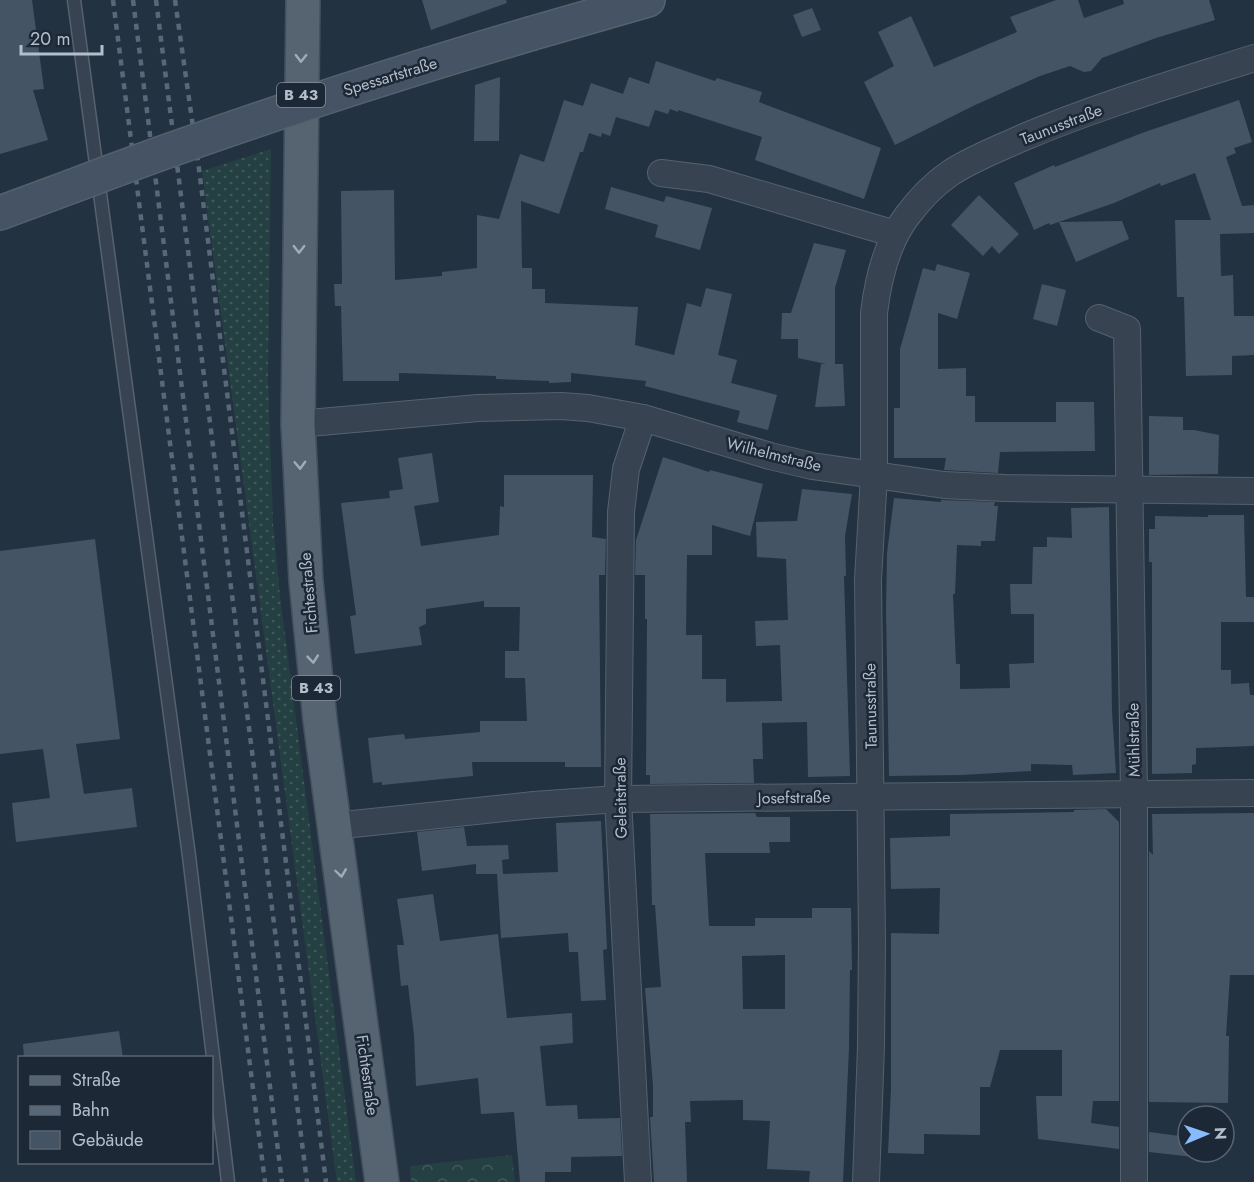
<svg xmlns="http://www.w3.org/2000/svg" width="1254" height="1182" font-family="Jost,sans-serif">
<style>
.grass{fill:url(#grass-dots)}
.forest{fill:url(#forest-crowns)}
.building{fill:#445465;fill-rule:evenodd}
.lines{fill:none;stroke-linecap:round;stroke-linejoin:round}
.service-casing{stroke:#56616e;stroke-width:15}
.minor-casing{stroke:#56616e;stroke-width:28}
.secondary-casing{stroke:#56616e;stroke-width:36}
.primary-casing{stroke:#444f5d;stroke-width:36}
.service{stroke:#384351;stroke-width:12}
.minor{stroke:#384351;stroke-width:26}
.secondary{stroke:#455364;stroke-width:33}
.primary{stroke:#566371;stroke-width:33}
.rail{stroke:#596878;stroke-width:4.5;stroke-dasharray:6 6;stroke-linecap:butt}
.secondary-bridge-casing{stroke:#56616e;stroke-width:36;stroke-linecap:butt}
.secondary-bridge{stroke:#455364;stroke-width:33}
.oneway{stroke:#a1acb9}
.labels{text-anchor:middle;stroke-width:5;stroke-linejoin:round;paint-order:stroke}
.shield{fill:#1d2836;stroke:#87919e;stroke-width:1.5}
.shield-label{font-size:15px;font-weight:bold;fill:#b4becb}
.street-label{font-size:16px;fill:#b4becb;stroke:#1d2836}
</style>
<defs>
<pattern id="grass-dots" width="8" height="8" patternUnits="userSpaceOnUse" patternTransform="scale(1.5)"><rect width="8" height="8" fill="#254042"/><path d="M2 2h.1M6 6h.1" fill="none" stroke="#425a5c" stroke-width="1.8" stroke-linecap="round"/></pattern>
<pattern id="forest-crowns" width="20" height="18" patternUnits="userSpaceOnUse" patternTransform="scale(1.5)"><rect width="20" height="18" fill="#254042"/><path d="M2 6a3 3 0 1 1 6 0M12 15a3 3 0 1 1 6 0" fill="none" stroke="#425a5c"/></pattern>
</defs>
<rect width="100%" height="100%" fill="#233241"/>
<polygon class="grass" points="271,149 268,379 273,523 280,596 356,1182 337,1182 202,171"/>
<polygon class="forest" points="512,1155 515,1182 411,1182 410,1166"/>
<g class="building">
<polygon points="0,0 32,0 44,89 33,90 48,140 0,154"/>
<polygon points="422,0 506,0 507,3 431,30"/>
<polygon points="1056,0 1078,0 1084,18 1124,4 1123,0 1209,0 1215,20 1156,38 1102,58 1091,71 1084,72 1070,66 1040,76 973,106 895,145 864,82 894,66 878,32 911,16 934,67 1017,32 1010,17"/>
<polygon points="812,8 821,30 802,37 793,15"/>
<polygon points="656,61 715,81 717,78 762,92 759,102 881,148 864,199 755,160 762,137 678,110 678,112 670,109 668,114 655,110 649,127 616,117 610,136 602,133 601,137 589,133 583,152 580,152 559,214 521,201 522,268 532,268 532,289 545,289 545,303 638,307 635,345 674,355 687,303 701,307 706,288 732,294 718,355 737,360 731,383 777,395 768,430 737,422 740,411 645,386 646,381 571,373 571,382 549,383 549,381 496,379 496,376 399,373 399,381 343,381 341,306 335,306 334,284 342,284 341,191 394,190 395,280 442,276 442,272 477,268 477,215 499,219 520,154 544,162 564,100 583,106 591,83 623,94 629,77 649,84"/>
<polygon points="500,77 499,141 474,141 475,85"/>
<polygon points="1239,100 1252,142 1234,148 1236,153 1226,157 1242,206 1254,205 1254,233 1220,234 1221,276 1233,275 1234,316 1254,316 1254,355 1232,356 1232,375 1186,376 1184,297 1177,297 1175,220 1211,220 1195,173 1161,186 1160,183 1114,203 1050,225 1049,223 1034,230 1014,183 1054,165 1055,167 1142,133"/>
<polygon points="611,187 664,202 666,196 712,208 700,250 655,237 658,225 605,209"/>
<polygon points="979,195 1019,234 999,254 992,246 983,256 951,225"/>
<polygon points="1122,221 1129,239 1076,262 1059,222"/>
<polygon points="814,243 846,250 835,288 835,364 843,364 845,406 815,407 821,364 826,364 798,358 798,339 781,339 782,313 791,313"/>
<polygon points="937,264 970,273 957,319 938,313 938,369 966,368 966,396 975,396 975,422 1056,422 1056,402 1094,402 1095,451 1000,452 998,473 944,470 946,458 894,458 894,408 900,408 900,349 923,268 935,271"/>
<polygon points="1042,284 1066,290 1057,326 1033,319"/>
<polygon points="1149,416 1183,417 1183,430 1194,430 1219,435 1218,474 1149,475"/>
<polygon points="432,453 439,502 414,506 421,546 499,535 500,506 504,507 504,475 593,475 592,537 606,539 605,575 599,575 601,767 565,767 565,762 472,762 473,776 382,785 382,782 373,783 368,738 404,734 405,739 480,732 480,721 527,721 525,678 505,678 505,651 519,651 520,607 484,607 484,601 426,609 426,624 419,627 422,645 355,654 350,616 356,615 341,503 390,498 389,491 403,489 398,458"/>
<polygon points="663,457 709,472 710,470 763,484 750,536 712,525 712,555 687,555 686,635 702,635 702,679 726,679 726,702 782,701 780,645 756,646 755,621 788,620 786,559 757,557 756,522 797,521 802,489 852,494 845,536 846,576 844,576 850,776 808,777 807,722 762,723 763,759 753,759 754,783 650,784 650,775 646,775 647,619 645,619 645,575 635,575 636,540"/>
<polygon points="894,498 941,502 941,500 995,502 994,506 998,506 995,541 981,541 981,546 957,545 955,594 953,594 956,664 960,664 960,689 1010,688 1009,664 1034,663 1034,614 1011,614 1010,584 1032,584 1033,547 1047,547 1047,537 1072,538 1071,508 1109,507 1112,711 1116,773 1073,775 1072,765 1031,764 1031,771 961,775 889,776 886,610 887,553"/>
<polygon points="1208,515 1244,515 1246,597 1254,597 1254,622 1221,622 1221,670 1231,670 1231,684 1249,683 1250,695 1254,695 1254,746 1196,748 1196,764 1192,765 1192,773 1152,774 1152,562 1149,562 1149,529 1155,529 1155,516 1208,517"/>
<polygon points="95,539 120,739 76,744 84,794 132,788 137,827 16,842 12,803 50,798 43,749 0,754 0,551"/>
<polygon points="1106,809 1119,822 1119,1101 1093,1101 1091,1123 1119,1127 1119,1149 1038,1139 1036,1096 1062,1096 1062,1050 1000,1050 990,1087 980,1087 980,1135 924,1134 924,1154 888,1153 891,1088 891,933 939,934 940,888 891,889 890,838 950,836 950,814 1074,812 1074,810"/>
<path d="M 755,813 L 757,817 L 790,817 L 790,842 L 769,842 L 770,853 L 705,853 L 709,926 L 755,926 L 755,918 L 812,918 L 812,908 L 851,908 L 852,970 L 850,970 L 849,1048 L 843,1182 L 809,1182 L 810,1171 L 767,1169 L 770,1121 L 743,1120 L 743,1100 L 690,1101 L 691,1122 L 685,1122 L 687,1182 L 654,1182 L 650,1117 L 653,1117 L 653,1086 L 645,988 L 661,987 L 655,905 L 652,905 L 650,814 ZM 785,955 L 785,1009 L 743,1009 L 742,956 Z"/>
<polygon points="1254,813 1254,975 1230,975 1226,1036 1229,1036 1228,1103 1149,1102 1149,851 1153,855 1152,814"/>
<polygon points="601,821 607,949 603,950 606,1000 581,1001 578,952 569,952 568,933 501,938 497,874 476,874 476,864 422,871 417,832 464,827 467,846 508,845 509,859 502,860 503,874 558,872 556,823"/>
<polygon points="433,894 440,941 498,934 507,1018 572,1013 573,1043 540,1046 546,1106 577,1105 578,1119 620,1118 622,1156 571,1157 571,1172 545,1172 545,1182 520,1182 514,1112 481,1114 478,1078 416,1086 414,1035 408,985 401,986 397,945 404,945 397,899"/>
<polygon points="119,1031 123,1058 24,1058 23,1044"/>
<polygon points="1149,1132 1188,1137 1188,1152 1212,1152 1211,1159 1149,1152"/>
</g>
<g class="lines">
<defs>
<polyline id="service" points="74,0 189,856 228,1182"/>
<g id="minor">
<polyline points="661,173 709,179 895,234"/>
<polyline points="1099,318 1127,329 1134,794 1134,1182"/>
<polyline points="298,424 478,408 561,406 588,408 643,418 770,456 812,466 944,485 1005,488 1254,491"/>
<polyline points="334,826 534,805 618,799 1254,793"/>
<polyline points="638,1182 618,799 621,512 626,469 643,418"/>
<path d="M 866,1182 L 871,1046 L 872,941 L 868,580 L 874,475 L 874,313 C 878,279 886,244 907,216 C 919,200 933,185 949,174 C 971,159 998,149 1022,138 C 1097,106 1176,83 1254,58"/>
</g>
<g id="secondary">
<polyline points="533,33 648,0"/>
<polyline points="0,213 70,187"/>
</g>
<polyline id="primary" points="303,0 298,424 306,581 320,720 382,1182"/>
</defs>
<use href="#service" class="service-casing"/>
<use href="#minor" class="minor-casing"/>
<use href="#secondary" class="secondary-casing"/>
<use href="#primary" class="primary-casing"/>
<use href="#service" class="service"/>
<use href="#minor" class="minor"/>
<use href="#secondary" class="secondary"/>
<use href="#primary" class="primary"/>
<g class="rail">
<polyline points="113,0 265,1182"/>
<polyline points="133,0 282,1182"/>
<polyline points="156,0 307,1182"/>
<polyline points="175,0 199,169 326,1182"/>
</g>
<defs>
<path id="secondary-bridge" d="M 70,187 C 222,129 377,79 533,33"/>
</defs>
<use href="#secondary-bridge" class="secondary-bridge-casing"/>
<use href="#secondary-bridge" class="secondary-bridge"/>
</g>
<defs><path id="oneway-chevron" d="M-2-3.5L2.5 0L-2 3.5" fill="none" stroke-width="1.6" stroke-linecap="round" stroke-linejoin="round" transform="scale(1.5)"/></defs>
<g class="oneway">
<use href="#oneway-chevron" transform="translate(301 58) rotate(91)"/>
<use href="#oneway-chevron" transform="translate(299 249) rotate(90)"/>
<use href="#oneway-chevron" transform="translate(300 465) rotate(88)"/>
<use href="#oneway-chevron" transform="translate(313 659) rotate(84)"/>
<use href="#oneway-chevron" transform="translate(341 873) rotate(82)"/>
</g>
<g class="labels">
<g class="shield">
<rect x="277" y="83" width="48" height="24" rx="4.5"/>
<rect x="292" y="676" width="48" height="24" rx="4.5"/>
</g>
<g class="shield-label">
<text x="301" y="100">B 43</text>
<text x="316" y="693">B 43</text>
</g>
<g class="street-label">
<text transform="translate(390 76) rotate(-17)" y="6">Spessartstraße</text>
<text transform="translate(1061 124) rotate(-21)" y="6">Taunusstraße</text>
<text transform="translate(774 454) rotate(14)" y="6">Wilhelmstraße</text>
<text transform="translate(308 593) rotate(-95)" y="6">Fichtestraße</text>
<text transform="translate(870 706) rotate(-91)" y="6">Taunusstraße</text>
<text transform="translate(1133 740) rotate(-91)" y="6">Mühlstraße</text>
<text transform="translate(794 797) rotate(-1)" y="6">Josefstraße</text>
<text transform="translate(620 798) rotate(-91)" y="6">Geleitstraße</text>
<text transform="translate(368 1075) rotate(82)" y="6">Fichtestraße</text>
</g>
</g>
<rect x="18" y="1056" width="195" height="108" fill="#1d2836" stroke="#596472" stroke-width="1.5"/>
<rect x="30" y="1076" width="30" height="9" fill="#566371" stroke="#596472" stroke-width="1.5"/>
<text x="72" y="1086" font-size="18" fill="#b4becb">Straße</text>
<rect x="30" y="1106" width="30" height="9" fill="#596878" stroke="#596472" stroke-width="1.5"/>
<text x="72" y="1116" font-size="18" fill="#b4becb">Bahn</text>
<rect x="30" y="1131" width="30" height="18" fill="#445465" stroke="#596472" stroke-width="1.5"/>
<text x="72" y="1146" font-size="18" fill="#b4becb">Gebäude</text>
<g transform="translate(1206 1134) rotate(88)"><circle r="28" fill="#1d2836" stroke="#596472" stroke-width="1.5"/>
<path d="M0-4.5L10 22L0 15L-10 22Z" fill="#86bbfe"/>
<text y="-9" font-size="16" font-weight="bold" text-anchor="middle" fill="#b4becb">N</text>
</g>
<path d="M21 45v9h81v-9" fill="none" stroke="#b4becb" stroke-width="3"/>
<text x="30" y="45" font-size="18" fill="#b4becb" stroke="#1d2836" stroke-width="4.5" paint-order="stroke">20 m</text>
</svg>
